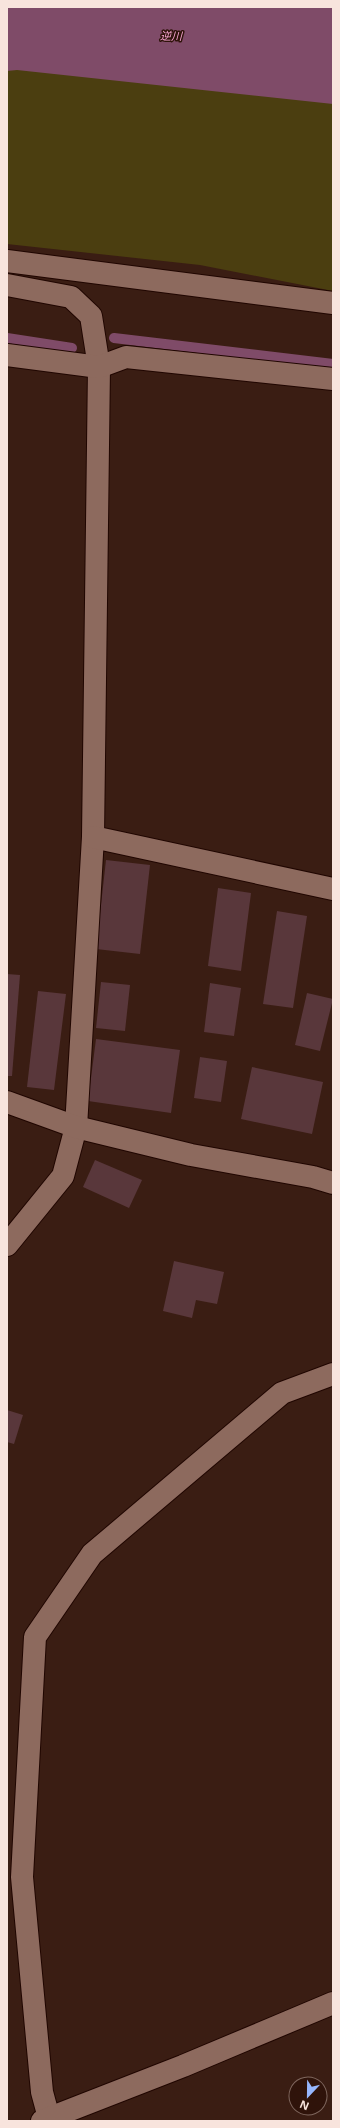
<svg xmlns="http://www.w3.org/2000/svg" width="340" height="2128" font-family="'Open Sans','Noto Sans JP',sans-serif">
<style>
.green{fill:#4b3e10}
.water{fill:#7f4b68}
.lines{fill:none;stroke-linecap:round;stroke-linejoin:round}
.stream{stroke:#7f4b68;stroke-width:10}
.building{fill:#59373b}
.street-casing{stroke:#200601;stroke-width:24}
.street{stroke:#8d6a5e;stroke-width:22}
.labels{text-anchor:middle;stroke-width:3;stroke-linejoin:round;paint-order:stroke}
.water-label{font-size:11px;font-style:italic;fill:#f7a5d2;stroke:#2f130a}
</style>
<rect width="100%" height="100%" fill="#3a1d13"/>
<polygon class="green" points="7,7 333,7 333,291 200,265 7,244"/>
<polygon class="water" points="7,7 333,7 333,104 17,70 7,71"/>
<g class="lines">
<g class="stream">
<polyline points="7,338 72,348"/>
<polyline points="114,338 333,364"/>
</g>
</g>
<g class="building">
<polygon points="106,860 150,865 140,954 96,949"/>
<polygon points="218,888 251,893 241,971 208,966"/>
<polygon points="277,911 307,916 293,1008 263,1004"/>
<polygon points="7,974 20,975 12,1076 7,1076"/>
<polygon points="101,982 130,985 125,1031 96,1028"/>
<polygon points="210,983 241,988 234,1036 204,1032"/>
<polygon points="38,991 66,994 54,1090 27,1087"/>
<polygon points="307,993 333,999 320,1051 295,1045"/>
<polygon points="96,1039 180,1050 171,1113 88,1101"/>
<polygon points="200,1057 227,1061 221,1102 194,1098"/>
<polygon points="252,1067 323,1082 312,1134 241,1119"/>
<polygon points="95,1160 142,1180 129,1208 83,1187"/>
<polygon points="174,1261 224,1272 217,1304 196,1300 192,1318 163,1311"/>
<polygon points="7,1410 23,1415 14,1444 7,1442"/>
</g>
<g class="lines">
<defs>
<g id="street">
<polyline points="7,261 333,303"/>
<polyline points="7,285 71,297 91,316 99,367 93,837 76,1127 63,1176 7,1245"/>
<polyline points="7,355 99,367 126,357 333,379"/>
<polyline points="93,837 333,889"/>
<polyline points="7,1102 76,1127 191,1155 313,1177 333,1183"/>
<polyline points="49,2118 42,2092 22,1877 35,1637 92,1554 282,1393 333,1374"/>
<polyline points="42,2121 183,2066 333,2003"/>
</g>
</defs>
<use href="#street" class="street-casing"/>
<use href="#street" class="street"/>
</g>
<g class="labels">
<g class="water-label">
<text transform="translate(171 36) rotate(1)" y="4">逆川</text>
</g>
</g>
<rect width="340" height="2128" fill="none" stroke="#f8e4dd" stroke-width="16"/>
<g transform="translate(308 2096) rotate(202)"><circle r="19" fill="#2f130a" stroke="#7f675e"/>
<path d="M0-3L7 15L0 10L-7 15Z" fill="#96b6fd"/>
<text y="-6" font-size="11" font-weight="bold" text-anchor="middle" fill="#f8e4dd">N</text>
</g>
</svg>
